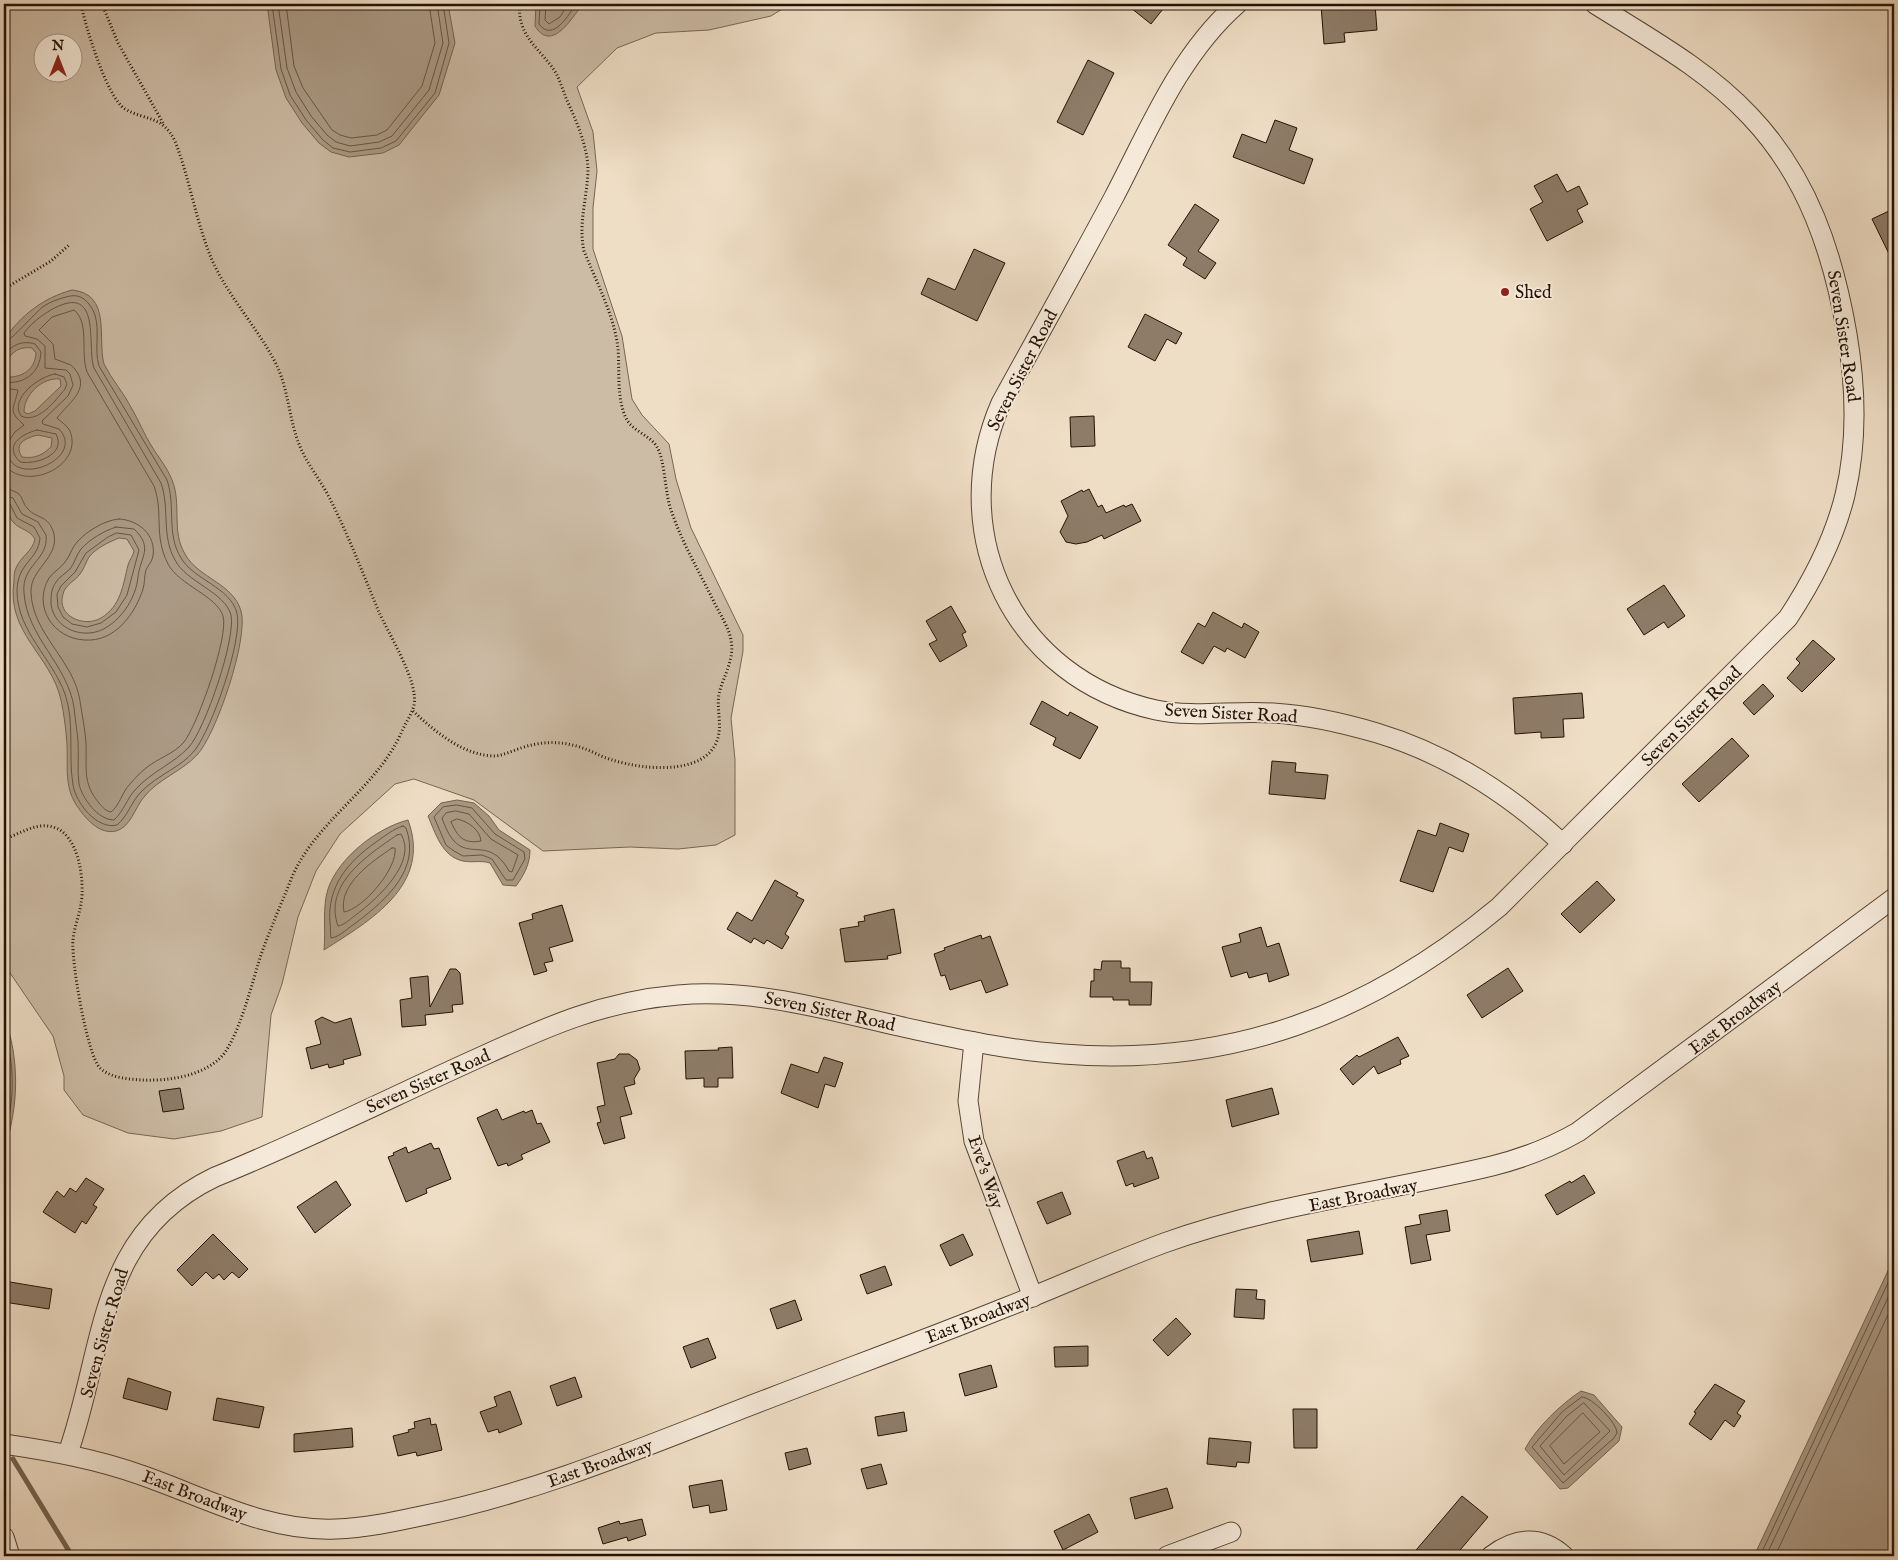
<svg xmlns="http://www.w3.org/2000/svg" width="1898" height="1560" font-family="'IM FELL English',serif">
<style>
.green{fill:#ccbba5;stroke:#786654;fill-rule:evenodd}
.water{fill:#aa9984;stroke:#746351;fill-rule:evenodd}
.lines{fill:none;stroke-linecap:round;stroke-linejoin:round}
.shore{stroke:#675644;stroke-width:1}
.stream{stroke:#746351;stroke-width:5}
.building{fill:#8e7c69;stroke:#241204}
.minor-casing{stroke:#574534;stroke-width:21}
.path{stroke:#241204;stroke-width:3;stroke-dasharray:1 2.5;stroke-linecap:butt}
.minor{stroke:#f5eada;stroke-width:19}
.poi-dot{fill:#8f2418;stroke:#f5eada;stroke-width:2}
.labels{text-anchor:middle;stroke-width:4;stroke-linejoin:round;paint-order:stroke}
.poi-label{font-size:18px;fill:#241204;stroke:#f5eada;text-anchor:start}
.street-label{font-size:18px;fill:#241204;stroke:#f5eada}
</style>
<rect width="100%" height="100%" fill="#efdec6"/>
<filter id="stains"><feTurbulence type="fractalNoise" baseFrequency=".004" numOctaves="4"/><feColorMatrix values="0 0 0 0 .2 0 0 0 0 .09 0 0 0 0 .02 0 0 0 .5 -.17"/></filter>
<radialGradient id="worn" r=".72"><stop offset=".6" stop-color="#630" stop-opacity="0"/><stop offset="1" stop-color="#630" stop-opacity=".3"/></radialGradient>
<path class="green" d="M 4,4 L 790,4 L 771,16 L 709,30 L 656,33 L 617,48 L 577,87 L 593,132 L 597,171 L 593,208 L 593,249 L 622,336 L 632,399 L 642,415 L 669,444 L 676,479 L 691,528 L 743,635 L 743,651 L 731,718 L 735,760 L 735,835 L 716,845 L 678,849 L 630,847 L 543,851 L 474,800 L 414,779 L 395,784 L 340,834 L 316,871 L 298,917 L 282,984 L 271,1015 L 262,1117 L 221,1131 L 174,1139 L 128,1133 L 83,1115 L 64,1090 L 64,1076 L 53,1036 L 8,970 L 4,956 ZM 42,42 L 72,42 L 72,72 L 42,72 Z"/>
<g class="water">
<polygon points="267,4 448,4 455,43 439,95 399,145 383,153 349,157 331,152 319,143 302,123 286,98 276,70"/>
<path d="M 536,4 L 583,4 C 573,16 552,54 535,26 Z"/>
<path d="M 72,290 C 112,294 97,338 104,364 C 112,380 124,393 132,409 C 139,421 144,434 151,445 C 158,457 167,467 172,480 C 182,504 171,531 185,554 C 198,578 233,583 241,611 C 249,638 216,735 197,755 C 181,772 158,779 144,797 C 135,807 131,827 116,831 C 99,835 85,818 77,806 C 64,787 68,766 67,744 C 66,730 64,714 61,700 C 51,655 6,633 14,581 C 14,577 14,571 16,568 C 21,556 32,552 35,539 C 29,529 20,530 13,522 C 6,514 5,500 4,490 L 4,374 L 5,377 C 22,378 35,370 36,353 L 32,348 C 17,346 10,354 4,366 L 4,340 C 21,315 43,298 72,290 ZM 60,379 L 61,386 L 35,411 L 28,414 L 24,412 C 24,395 42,377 60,379 ZM 38,435 L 52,438 L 51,447 C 42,455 35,459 22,457 C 13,443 26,438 38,435 ZM 119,538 L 127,539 L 134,551 C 133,556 130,559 128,565 C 123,585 121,606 101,618 C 84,628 56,616 63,594 C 65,585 75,581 80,574 C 84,569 86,562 89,557 C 96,548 109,542 119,538 Z"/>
<path d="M 457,800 L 474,803 L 489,816 L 499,830 L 530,850 C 530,864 524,875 516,886 L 503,885 L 490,863 C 481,860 472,863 463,861 C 442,857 435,832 428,816 L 441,803 Z"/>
<path d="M 408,820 C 432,885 371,920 324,950 C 326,930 322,908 328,889 C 339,857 377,828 408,820 Z"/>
<path d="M 4,1015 C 20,1061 19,1105 4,1151 Z"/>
<polygon points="1894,1258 1894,1556 1754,1556"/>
<path d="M 1581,1391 L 1594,1395 L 1622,1427 L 1619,1441 L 1568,1488 L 1560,1489 L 1525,1449 C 1536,1428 1561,1404 1581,1391 Z"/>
</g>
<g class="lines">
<g class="shore">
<polyline points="272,4 281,69 290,95 306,120 323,140 333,148 350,152 381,148 396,141 435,93 449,43 443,4"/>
<polyline points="278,4 287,68 296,92 311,116 327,135 336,142 350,146 379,142 392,136 429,90 443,43 437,4"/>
<polyline points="286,4 294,66 303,88 332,130 340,135 351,138 377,135 387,130 422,86 435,43 429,4"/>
<path d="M 540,4 L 539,24 C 553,43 569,14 576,4"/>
<polyline points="546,4 545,20 549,24 560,17 568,4"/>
<path d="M 4,342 C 12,341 34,313 44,306 C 50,302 58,299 66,297 C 73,295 78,295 84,299 C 89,303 93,309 95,315 C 100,332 94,349 99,366 L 167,480 C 176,506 166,534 181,558 C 194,580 230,587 237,613 C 243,640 212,728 195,750 C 182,767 157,775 141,792 C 131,802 128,816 117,825 C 97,830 76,803 73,785 C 68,755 75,723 65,694 C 52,658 18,632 17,592 C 17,562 38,561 40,538 L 34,527 L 17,518 L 10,504 L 4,501"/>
<path d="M 4,356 C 11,345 22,340 35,344 L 41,352 C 40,373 24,385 4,382"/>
<path d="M 55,374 L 64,377 L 67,384 L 65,389 C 55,401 38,424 21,416 C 9,398 40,376 55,374 Z"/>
<path d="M 4,388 L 18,390 C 14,410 7,410 24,425 L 15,432 L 8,442 C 0,494 89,461 59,429 L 43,424 L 42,421 L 68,396 L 73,385 L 70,374 L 66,370 L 45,368 L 45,346 L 37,339 L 25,336 L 24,333 C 33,321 49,309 64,304 C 100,293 87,349 94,368 L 161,483 C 170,509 161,535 175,560 C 186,582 225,592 231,615 C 236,639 205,729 189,747 C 173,764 151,772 136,789 C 127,798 124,811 114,820 C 98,820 82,798 79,784 C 77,770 79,755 78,741 C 77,730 75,719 74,707 C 67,664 27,637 24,593 C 21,565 49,560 46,535 L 38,522 L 22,514 L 13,498 L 4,495"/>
<path d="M 37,430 L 56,434 C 67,455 35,465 20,462 C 3,445 22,434 37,430 Z"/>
<path d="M 4,464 C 24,493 84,467 70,431 C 67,425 61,422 57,418 C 70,401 94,387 71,365 L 55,359 L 53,344 L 39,330 L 52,317 L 74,310 C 90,323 80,352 87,372 L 154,486 C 164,514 153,534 168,564 C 179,585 217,596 223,616 C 229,636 198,724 184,742 C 174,754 158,758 146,768 C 141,772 135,778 130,784 C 122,792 120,805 111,812 C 106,811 103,808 99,803 C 82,783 87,767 86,743 C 85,729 82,715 80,701 C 74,660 32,634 31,592 C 30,569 59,558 54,534 C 49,515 37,519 28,509 C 23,505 23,497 18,493 L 4,487"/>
<path d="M 119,519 C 139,520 156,535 153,556 C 152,562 148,565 146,570 C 144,576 145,583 143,589 C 135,614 115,642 85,640 C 54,639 32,607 49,578 C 53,572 61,568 65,562 C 69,557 71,551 74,546 C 83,533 104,520 119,519 Z"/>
<path d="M 116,527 L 134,529 C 154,548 140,557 138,577 C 136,597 123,617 107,627 C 86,641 54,630 51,604 C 51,596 51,589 56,582 C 59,577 65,574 70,569 C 75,563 76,555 81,549 C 90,539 104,531 116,527 Z"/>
<polygon points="117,533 131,535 139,550 127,595 116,612 101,623 87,627 72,624 63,617 58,607 57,594 61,586 75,572 86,553 108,537"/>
<polygon points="457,805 472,808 495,834 524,852 525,859 513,880 506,880 492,859 482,855 463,856 454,851 446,845 434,817 443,807"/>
<path d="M 456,811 L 469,814 L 491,839 L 518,855 L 512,872 L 509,871 C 485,828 461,874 442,818 L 446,813 Z"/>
<path d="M 457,819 C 468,821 480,830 481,841 C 463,844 458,837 451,822 Z"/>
<path d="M 403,826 L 406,828 C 421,869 387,899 357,922 C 349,927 340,937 331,938 C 330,933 331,928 330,923 C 327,886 348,862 376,842 C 385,836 393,829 403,826 Z"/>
<path d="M 397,835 L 401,834 C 418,862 377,899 357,914 C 351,918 345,925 338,926 C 323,884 368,855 397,835 Z"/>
<path d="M 392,848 L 395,848 C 398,868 363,909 344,912 C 338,884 373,861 392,848 Z"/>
<path d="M 4,1031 C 15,1063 15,1103 4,1135"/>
<path d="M 1582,1397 C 1592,1397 1617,1423 1617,1433 L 1614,1438 L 1563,1483 L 1532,1447 L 1562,1412 Z"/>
<polygon points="1584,1403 1610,1431 1564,1475 1540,1446 1567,1416"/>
<polygon points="1583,1413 1600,1432 1564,1464 1550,1446"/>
<polyline points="1760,1556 1894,1270"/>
<polyline points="1766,1556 1894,1285"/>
<polyline points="1775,1556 1894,1302"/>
</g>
<polyline class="stream" points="13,1459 72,1556"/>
</g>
<g class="building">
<polygon points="1126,4 1167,4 1151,24"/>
<polygon points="1333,4 1375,4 1377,30 1344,33 1345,42 1324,44 1321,5"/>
<polygon points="1088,60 1114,73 1083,135 1057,122"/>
<polygon points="1275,120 1297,128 1289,150 1313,159 1304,184 1233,157 1242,134 1266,143"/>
<polygon points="1557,174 1567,192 1579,186 1588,204 1577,210 1583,222 1547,241 1530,209 1543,202 1534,186"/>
<polygon points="1195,204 1219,220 1198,251 1216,263 1205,279 1183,265 1187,258 1168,245"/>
<polygon points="1891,210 1894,218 1894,264 1872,219"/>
<polygon points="974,249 1005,263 977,321 921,294 928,278 955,290"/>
<polygon points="1145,314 1182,333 1176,344 1167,339 1155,361 1128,347"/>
<polygon points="1094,416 1095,446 1071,447 1070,417"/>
<polygon points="1089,489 1098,507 1102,505 1106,513 1124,505 1125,507 1132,504 1141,521 1104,539 1102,535 1087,542 1076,544 1066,542 1060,532 1068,516 1061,501 1082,490 1083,492"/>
<polygon points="1664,585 1685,616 1668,628 1664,622 1644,635 1627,609"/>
<polygon points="951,606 966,632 962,634 967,646 940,662 929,644 937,640 926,621"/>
<polygon points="1213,612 1242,628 1244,623 1259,632 1245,658 1227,648 1225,652 1214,646 1203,664 1181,652 1198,623 1205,627"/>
<polygon points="1813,640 1835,659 1802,692 1787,678 1800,663 1796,659"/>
<polygon points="1763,684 1774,696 1754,715 1743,703"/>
<polygon points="1582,693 1584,718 1563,719 1564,737 1541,738 1541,732 1515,734 1513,698"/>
<polygon points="1042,701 1068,716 1070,712 1098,727 1080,759 1053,745 1056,738 1030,724"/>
<polygon points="1732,738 1749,756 1699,802 1682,784"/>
<polygon points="1272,761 1296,763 1295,772 1328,775 1325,799 1269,794"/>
<polygon points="1440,823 1469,834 1463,852 1449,847 1433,892 1400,881 1418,830 1436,836"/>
<polygon points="775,880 798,893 796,896 804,900 785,934 789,937 782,949 767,940 764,944 754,938 751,943 727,929 737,912 752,921"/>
<polygon points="1597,881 1615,900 1580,933 1561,914"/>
<polygon points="562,905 573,941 549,948 553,961 544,963 547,971 534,975 519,923 533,919 532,914"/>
<polygon points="894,909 901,953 887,956 888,959 845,962 840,929 859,926 858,922 865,921 864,916"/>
<polygon points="1261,927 1267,947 1279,943 1289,975 1269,982 1267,973 1249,978 1247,972 1231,977 1222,947 1241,942 1239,934"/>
<polygon points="981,935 982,939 990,936 1008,985 986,993 981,980 950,990 945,975 941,976 934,954 945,950 944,948"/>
<polygon points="1102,961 1121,961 1121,968 1130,968 1130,982 1152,982 1151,1005 1129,1005 1129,1000 1113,1000 1113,997 1090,997 1091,981 1094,981 1094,969 1101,970"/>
<polygon points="1508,968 1523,991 1482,1018 1467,995"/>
<polygon points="450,969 456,969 460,973 463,1004 452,1005 453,1012 425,1015 426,1025 402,1027 400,1000 412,998 410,978 428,976 430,1007"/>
<polygon points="322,1017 335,1023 351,1018 361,1055 343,1060 344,1064 329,1068 328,1064 311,1069 306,1048 321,1044 315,1021"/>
<polygon points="1398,1037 1409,1056 1400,1060 1401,1064 1378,1074 1374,1066 1353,1085 1340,1069 1357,1055 1359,1057"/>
<polygon points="732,1047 733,1078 718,1078 718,1087 704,1087 704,1078 686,1079 685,1051 719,1050 718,1048"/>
<polygon points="619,1054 629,1054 637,1060 640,1069 634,1079 635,1084 624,1087 632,1114 620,1117 625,1138 604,1144 597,1123 601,1122 597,1107 605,1105 597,1063 615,1059"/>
<polygon points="824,1057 843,1063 835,1087 825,1084 818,1108 781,1093 791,1064 818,1073"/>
<polygon points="180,1088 184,1109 163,1112 159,1091"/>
<polygon points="1272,1088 1279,1114 1232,1127 1226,1100"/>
<polygon points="497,1109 502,1120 524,1111 525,1113 532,1110 537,1124 541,1123 550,1142 521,1155 523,1159 508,1166 507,1163 498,1166 477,1118"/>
<polygon points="431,1143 434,1149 439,1148 451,1179 426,1189 427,1193 406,1202 388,1157 394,1155 393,1153 406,1147 408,1153"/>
<polygon points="1144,1151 1147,1159 1152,1157 1159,1178 1134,1187 1133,1183 1126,1186 1117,1161"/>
<polygon points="1584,1175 1595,1193 1557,1215 1545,1195 1570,1181 1571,1183"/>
<polygon points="86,1178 104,1189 93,1205 97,1207 86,1224 82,1221 75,1233 43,1212 57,1191 64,1197 70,1188 76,1192"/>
<polygon points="336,1181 351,1205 315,1233 297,1207"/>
<polygon points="1062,1192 1071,1214 1047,1224 1037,1202"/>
<polygon points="1447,1210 1450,1231 1426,1235 1431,1260 1411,1264 1405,1227 1421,1224 1419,1215"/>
<polygon points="1359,1231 1363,1254 1311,1262 1307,1240"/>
<polygon points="213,1234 248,1269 239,1278 232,1272 224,1280 219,1274 213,1279 206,1272 192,1286 177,1270"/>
<polygon points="963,1234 973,1255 950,1266 940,1245"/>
<polygon points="885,1266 892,1285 867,1294 860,1275"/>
<polygon points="4,1281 52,1289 49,1309 4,1302"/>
<polygon points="1236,1289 1257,1290 1256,1299 1265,1300 1264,1319 1234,1317"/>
<polygon points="795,1300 802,1320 777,1329 770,1309"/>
<polygon points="1176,1318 1191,1334 1168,1356 1153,1340"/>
<polygon points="708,1338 716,1358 691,1368 683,1347"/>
<polygon points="1088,1346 1088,1366 1055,1367 1054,1347"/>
<polygon points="991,1365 997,1387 965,1396 959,1374"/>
<polygon points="575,1377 582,1397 557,1406 550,1386"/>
<polygon points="128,1378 171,1392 167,1410 123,1398"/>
<polygon points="1715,1384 1745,1401 1737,1413 1741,1416 1734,1427 1725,1420 1711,1440 1689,1424 1696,1413 1694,1412"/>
<polygon points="510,1391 522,1424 499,1433 498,1429 488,1432 480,1412 497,1406 494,1397"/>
<polygon points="217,1398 264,1407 259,1428 213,1420"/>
<polygon points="1293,1409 1317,1409 1317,1448 1294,1448"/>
<polygon points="904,1412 907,1431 878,1436 875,1417"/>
<polygon points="430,1418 431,1425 436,1424 442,1450 417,1456 416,1452 398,1456 393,1436 409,1432 408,1430 415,1428 414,1422"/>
<polygon points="352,1428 353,1447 294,1452 294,1434"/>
<polygon points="1209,1438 1251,1442 1249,1463 1237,1462 1236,1467 1207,1464"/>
<polygon points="807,1448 811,1464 789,1470 785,1453"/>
<polygon points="881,1464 887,1484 867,1489 861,1469"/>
<polygon points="722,1480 727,1510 710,1513 709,1505 693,1508 689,1486"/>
<polygon points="1167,1488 1173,1508 1135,1519 1130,1498"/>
<polygon points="1462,1496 1488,1517 1455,1556 1411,1556"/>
<polygon points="1089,1514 1098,1532 1063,1550 1054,1531"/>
<polygon points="642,1519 646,1535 628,1541 627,1537 603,1544 598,1528 619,1521 620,1524"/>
</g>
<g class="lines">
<defs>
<g id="minor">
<path d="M 1237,4 C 1179,55 1149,130 1114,197 C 1077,266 1039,334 1001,403 C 944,534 1014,679 1156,710 C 1194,718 1234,710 1273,713 C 1308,715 1343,723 1377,733 C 1447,754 1509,794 1563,844"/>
<polyline points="974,1042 968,1101 974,1141 1033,1297"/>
<path d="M 4,1444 C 51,1451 96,1459 141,1475 C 205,1497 266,1532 336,1529 C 365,1528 393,1522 421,1516 C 521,1496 617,1458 711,1421 C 809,1382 907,1347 1004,1308 C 1058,1287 1110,1263 1164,1243 C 1269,1205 1384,1192 1492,1166 C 1524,1158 1550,1148 1578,1132 L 1894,898"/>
<path d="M 68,1453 C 106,1345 96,1234 215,1177 C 299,1143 382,1102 465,1064 C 538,1031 596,1002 678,995 C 763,988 840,1014 921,1031 C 968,1041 1016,1051 1063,1054 C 1232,1067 1370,1014 1499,907 L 1788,618 C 1813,580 1834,540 1845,495 C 1858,441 1856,388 1847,334 C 1833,253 1808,177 1750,116 C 1706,69 1649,38 1595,4"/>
<polyline points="4,1537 10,1556"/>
<polyline points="1167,1556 1231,1532"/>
<path d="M 1491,1556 C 1515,1538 1540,1534 1564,1556"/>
</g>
</defs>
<use href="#minor" class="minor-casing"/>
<g class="path">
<polyline points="102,4 118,43 163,123"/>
<polyline points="4,289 51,261 69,245"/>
<path d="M 413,711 C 434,731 464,756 495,756 C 505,755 514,750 524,747 C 551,739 573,742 599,755 C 627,768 697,779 715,745 C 724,729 716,711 719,694 C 723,676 735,660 731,640 C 729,628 721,616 715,604 C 700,573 682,543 671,510 C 665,494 665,460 657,447 C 650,435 632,431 626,418 C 615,395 621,365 617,341 C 611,309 596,281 584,251 C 578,224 587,199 588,171 C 588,146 576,121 566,98 C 563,90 560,81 556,73 C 542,50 516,36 520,4"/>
<path d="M 4,839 C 20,834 36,822 53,827 C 79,834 85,881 81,904 C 79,916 74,928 73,940 C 71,960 87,1055 100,1068 C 111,1078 127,1079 142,1080 C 167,1081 198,1077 218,1060 C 238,1044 253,978 262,952 C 271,927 282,902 292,877 C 317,819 377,789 402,731 C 406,722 412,714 414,705 C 419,682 388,633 378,610 C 362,571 347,532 328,495 C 320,480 309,466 302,451 C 288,422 290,389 274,360 C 256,326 228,296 212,260 C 196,222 190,180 175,141 C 162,115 146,121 125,109 C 107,98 85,25 81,4"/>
</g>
<use href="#minor" class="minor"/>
</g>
<circle class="poi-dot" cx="1505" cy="292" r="5"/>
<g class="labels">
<g class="poi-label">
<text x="1515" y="298">Shed</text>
</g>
<g class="street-label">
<text transform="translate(1844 336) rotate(81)" y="6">Seven Sister Road</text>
<text transform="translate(1022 370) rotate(-63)" y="6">Seven Sister Road</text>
<text transform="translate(1231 713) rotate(3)" y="6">Seven Sister Road</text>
<text transform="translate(1691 716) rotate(-45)" y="6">Seven Sister Road</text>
<text transform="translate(830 1011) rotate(12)" y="6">Seven Sister Road</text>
<text transform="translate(1735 1017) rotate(-37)" y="6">East Broadway</text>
<text transform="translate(428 1081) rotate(-24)" y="6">Seven Sister Road</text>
<text transform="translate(986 1172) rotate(71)" y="6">Eve's Way</text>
<text transform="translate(1363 1195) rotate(-11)" y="6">East Broadway</text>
<text transform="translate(978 1318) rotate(-21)" y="6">East Broadway</text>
<text transform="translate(104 1333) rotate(-74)" y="6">Seven Sister Road</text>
<text transform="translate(600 1463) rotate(-20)" y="6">East Broadway</text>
<text transform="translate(195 1495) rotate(21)" y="6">East Broadway</text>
</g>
</g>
<rect width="1898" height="1560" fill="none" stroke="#efdec6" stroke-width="20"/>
<rect x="5" y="5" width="1888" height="1550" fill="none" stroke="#241204" stroke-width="2.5"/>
<rect x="10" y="10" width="1878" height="1540" fill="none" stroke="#241204"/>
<g transform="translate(58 58)"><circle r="24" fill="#f5eada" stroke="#a19484"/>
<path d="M0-4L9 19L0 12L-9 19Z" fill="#8f2418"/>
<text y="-8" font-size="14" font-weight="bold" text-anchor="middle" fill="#241204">N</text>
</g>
<rect width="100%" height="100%" filter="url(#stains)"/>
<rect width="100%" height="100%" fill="url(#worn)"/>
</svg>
